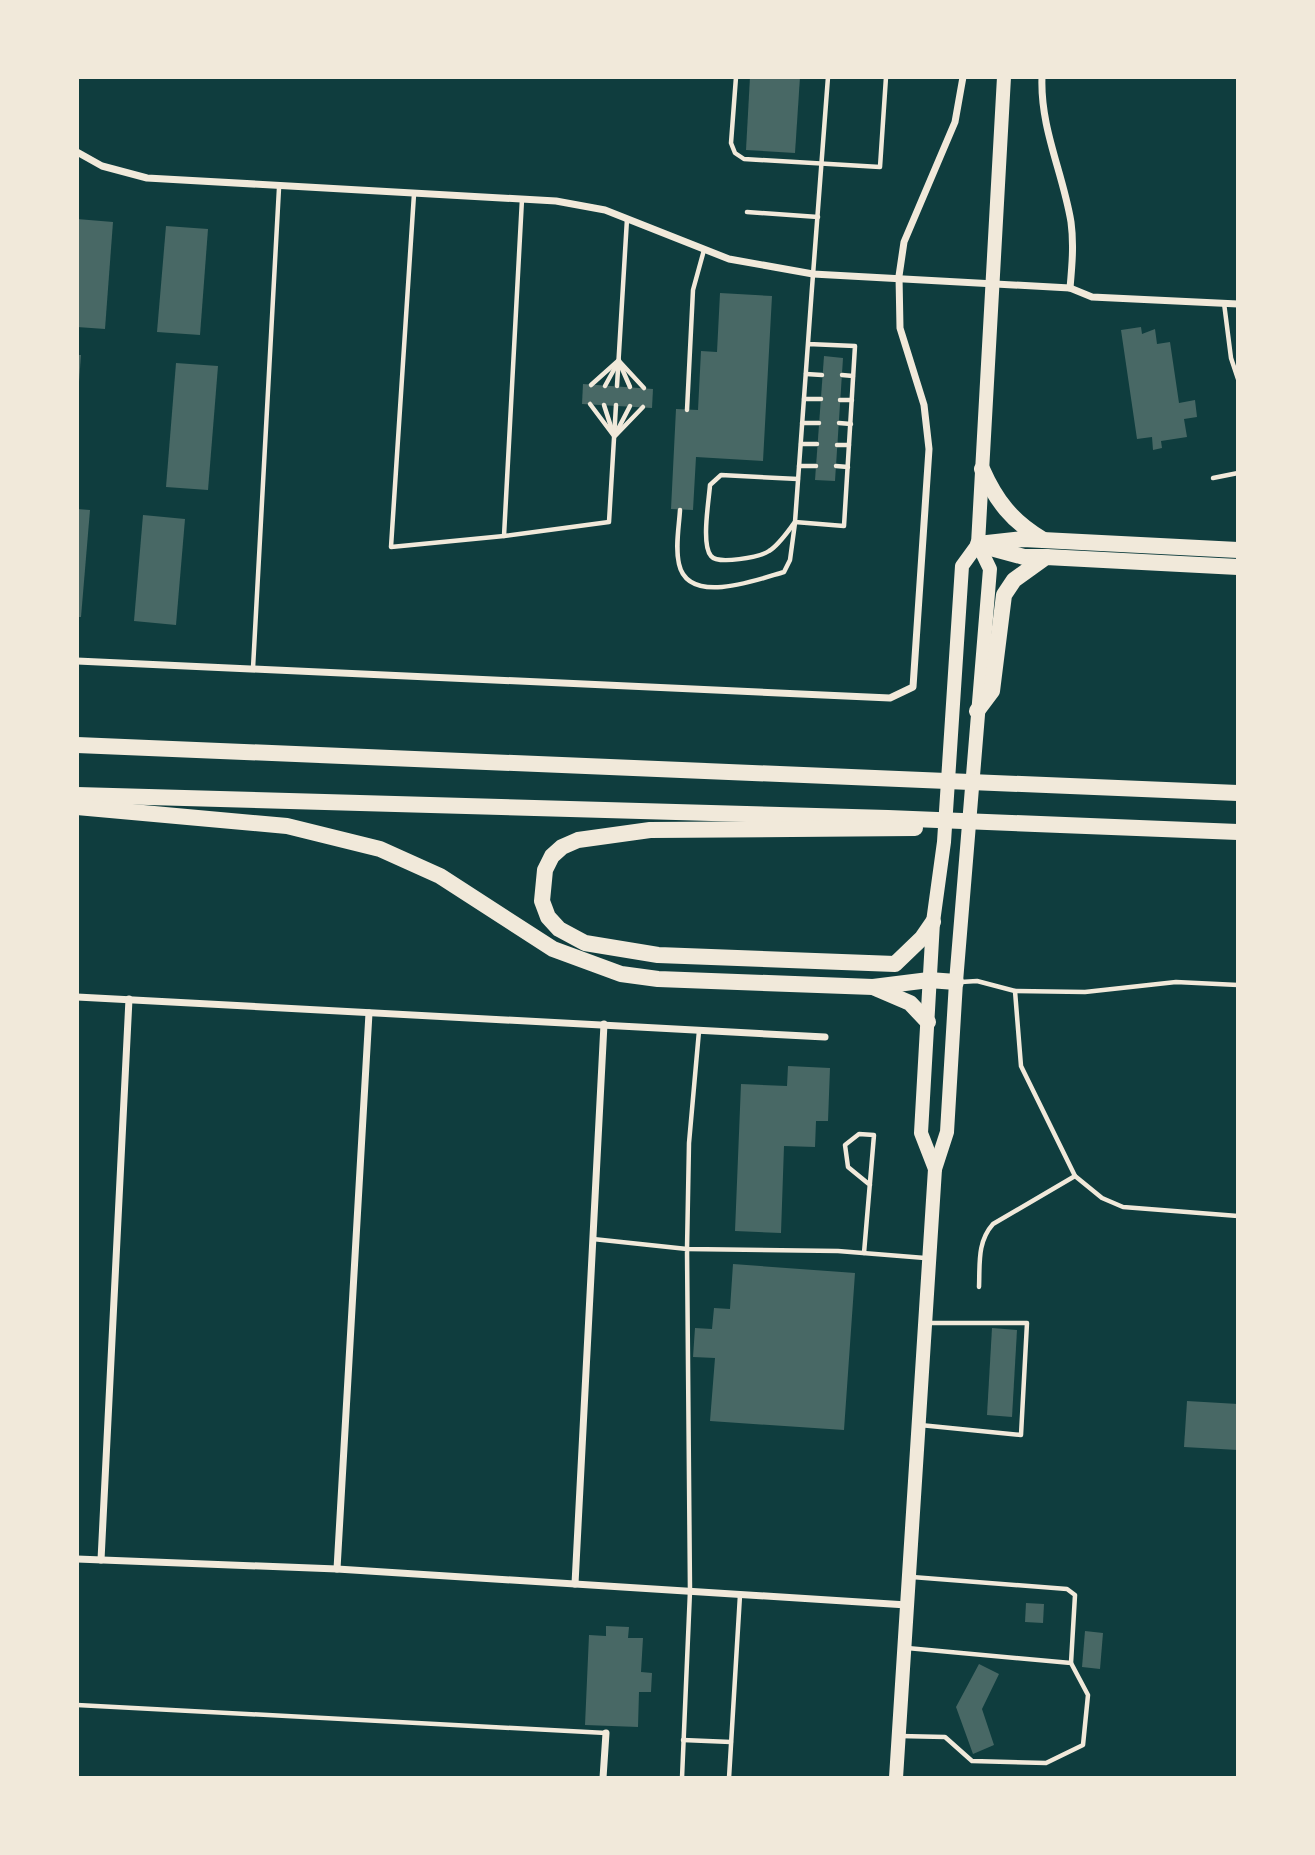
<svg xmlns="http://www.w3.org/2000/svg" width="1315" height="1855" font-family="'Varela Round',sans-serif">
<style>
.building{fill:#486865}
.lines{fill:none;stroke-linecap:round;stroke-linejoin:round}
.service{stroke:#f1e9da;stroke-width:4.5}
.minor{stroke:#f1e9da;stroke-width:7}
.primary{stroke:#f1e9da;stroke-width:14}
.trunk{stroke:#f1e9da;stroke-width:14}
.motorway{stroke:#f1e9da;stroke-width:16}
</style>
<rect width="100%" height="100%" fill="#0f3d3e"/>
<g class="building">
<polygon points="750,77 800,77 795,153 746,150"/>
<polygon points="77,219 113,222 105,329 77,327"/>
<polygon points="166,226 208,229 200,335 157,332"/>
<polygon points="720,293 772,296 763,461 696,457 693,510 671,509 676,409 698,410 701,351 717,352"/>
<polygon points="1141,327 1142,334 1155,329 1157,344 1170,342 1179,403 1195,400 1197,417 1184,419 1187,437 1161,441 1162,448 1153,450 1152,437 1137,439 1121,330"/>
<polygon points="77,355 81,355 79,382 77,382"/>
<polygon points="824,356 843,358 835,481 815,480"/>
<polygon points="176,363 218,366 208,490 166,487"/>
<polygon points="583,384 653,389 652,408 582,404"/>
<polygon points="77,509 90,510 81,617 77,617"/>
<polygon points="143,515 185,519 176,625 134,621"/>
<polygon points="788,1066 830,1068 828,1121 816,1121 815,1147 784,1146 781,1233 735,1231 741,1084 787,1086"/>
<polygon points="733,1264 855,1273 844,1430 710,1421 715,1358 693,1357 695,1328 712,1329 714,1308 730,1309"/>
<polygon points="992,1328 1017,1330 1012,1417 987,1415"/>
<polygon points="1187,1401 1238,1404 1238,1450 1184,1447"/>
<polygon points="1026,1603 1044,1604 1043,1623 1025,1622"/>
<polygon points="606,1626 629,1627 628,1638 643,1638 641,1672 652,1673 651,1692 639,1692 638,1727 585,1725 589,1635 606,1636"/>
<polygon points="1085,1631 1103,1633 1100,1669 1082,1667"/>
<polygon points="979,1664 999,1674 982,1709 994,1745 973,1754 956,1707"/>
</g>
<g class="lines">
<g class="service">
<polyline points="736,77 731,143 735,153 744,159 880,167 886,77"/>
<polyline points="414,194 391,547 504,536 522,199"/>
<polyline points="747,212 818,217"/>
<polyline points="1224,303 1231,358 1238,379"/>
<path d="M 808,344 L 855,346 L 844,526 L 795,522 C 805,374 817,225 828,77"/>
<polyline points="619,361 644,388"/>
<polyline points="620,364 630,387"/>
<polyline points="806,374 822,375"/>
<polyline points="842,375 853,376"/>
<polyline points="591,385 619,360"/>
<polyline points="605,386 617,364"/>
<polyline points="617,386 627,219"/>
<polyline points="804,399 821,399"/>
<polyline points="840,400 852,400"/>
<polyline points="590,404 614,436"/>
<polyline points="604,405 613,433"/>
<polyline points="687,410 693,290 704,250"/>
<polyline points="802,423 819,423"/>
<polyline points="839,423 851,424"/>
<polyline points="616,433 630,406"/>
<polyline points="615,436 643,407"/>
<polyline points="801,444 817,444"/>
<polyline points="837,445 849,445"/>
<polyline points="799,466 816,466"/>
<polyline points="836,466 848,467"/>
<polyline points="1213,478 1238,473"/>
<path d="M 680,510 C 679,527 675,547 679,564 C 688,606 756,580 784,572 L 790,560 L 795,523"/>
<path d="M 795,522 C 788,531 779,545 769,551 C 760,557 718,565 711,556 C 701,545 709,500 710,485 L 721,475 L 798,479"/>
<polyline points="504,536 609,522 616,405"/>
<polyline points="253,668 279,188"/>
<polyline points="961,982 977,981 1015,991 1085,992 1176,982 1238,985"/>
<polyline points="1015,991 1021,1066 1075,1176 1102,1198 1123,1207 1238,1216"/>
<polyline points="699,1031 689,1143 687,1249 838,1251 925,1258"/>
<polyline points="593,1239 687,1249 690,1591 682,1778"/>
<polyline points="864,1253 874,1135 859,1134 845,1145 848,1167 870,1185"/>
<path d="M 979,1287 C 980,1264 977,1242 993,1224 L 1075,1176"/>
<polyline points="920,1425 1021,1435 1027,1323 927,1323"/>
<polyline points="912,1577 1067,1589 1075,1595 1071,1663"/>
<polyline points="77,1705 606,1733"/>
<polyline points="900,1736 945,1737 972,1761 1046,1763 1083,1745 1088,1695 1071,1663 907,1648"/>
<polyline points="683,1740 731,1742"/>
<polyline points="729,1778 740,1595"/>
</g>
<g class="minor">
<path d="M 1042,77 C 1040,128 1063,173 1071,222 C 1074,244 1072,266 1070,288"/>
<polyline points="77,152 102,166 147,178 556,201 605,210 729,259 813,274 1070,288 1092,297 1238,304"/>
<polyline points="77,661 890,698 913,687 929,449 924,405 900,328 899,276 904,242 955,122 963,77"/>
<polyline points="77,997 825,1037"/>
<polyline points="77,1559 337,1569 907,1605"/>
<polyline points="101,1560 129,999"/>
<polyline points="337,1569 369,1013"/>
<polyline points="575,1584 604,1024"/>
<polyline points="603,1778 606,1733"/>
</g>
<g class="primary">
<polyline points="933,922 921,1133 935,1169"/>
<polyline points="896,1778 935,1169 947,1132 956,982"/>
</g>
<g class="trunk">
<polyline points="933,922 944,842 962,566 978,544"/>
<polyline points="956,982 990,569 978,544 1004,77"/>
</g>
<g class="motorway">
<path d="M 982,469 C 996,501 1012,521 1042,539"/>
<polyline points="978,544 1023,539 1238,550"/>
<polyline points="987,547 1024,557 1046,557"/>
<polyline points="977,711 992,691 1004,595 1014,580 1046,557 1238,567"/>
<polyline points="77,745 1238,793"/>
<polyline points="77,795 888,818 1238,832"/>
<polyline points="77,807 287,826 380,849 440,876 553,949 621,974 658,979 873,987 929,980 956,982"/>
<polyline points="915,828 650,830 578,840 562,847 552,856 545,870 542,901 548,917 559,929 585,943 658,955 895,964 922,938 933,922"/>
<polyline points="875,988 910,1003 928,1022"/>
</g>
</g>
<rect width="1315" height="1855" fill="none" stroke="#f1e9da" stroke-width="158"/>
</svg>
